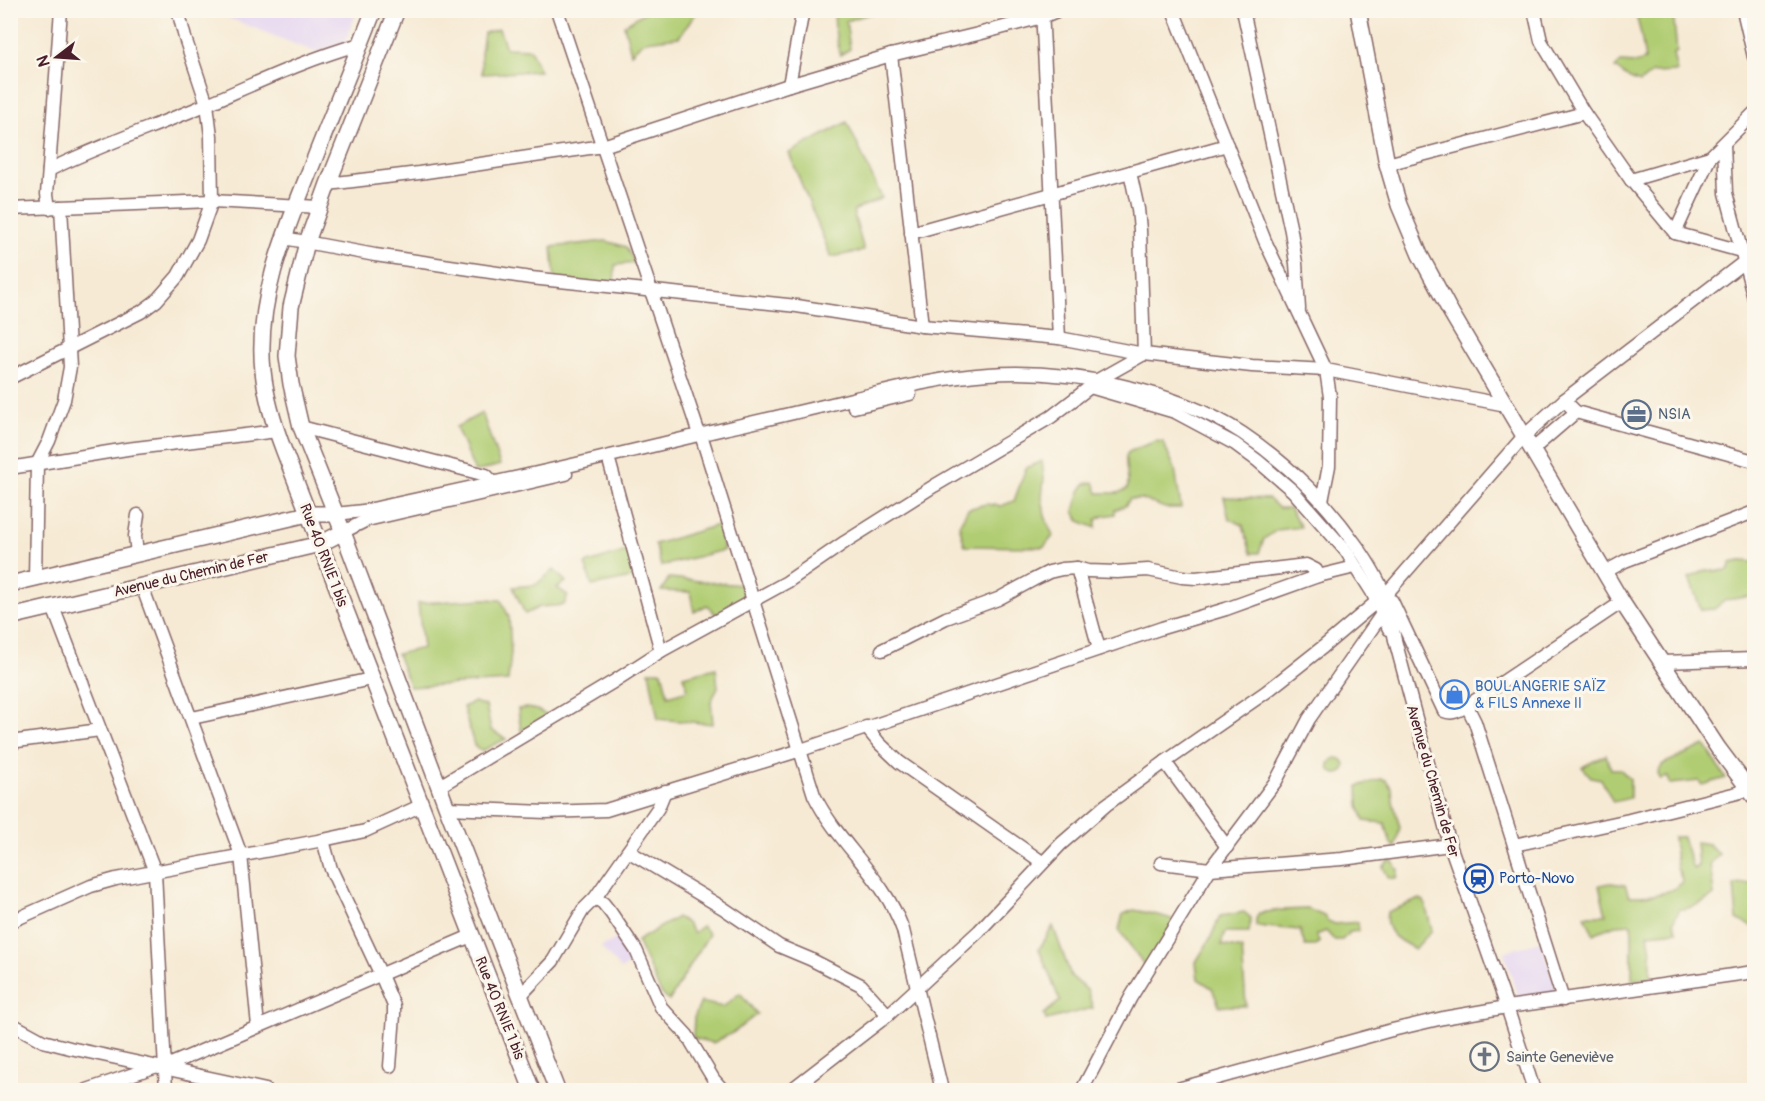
<svg xmlns="http://www.w3.org/2000/svg" width="1765" height="1101" font-family="Pangolin,sans-serif">
<style>
.built{fill:#e3d3f2}
.green{fill:#b1cd73;stroke:#7e764f;stroke-width:1.5}
.lines{fill:none;stroke-linecap:round;stroke-linejoin:round}
.minor-casing{stroke:#866666;stroke-width:15}
.major-casing{stroke:#866666;stroke-width:18}
.minor{stroke:#fff;stroke-width:12}
.major{stroke:#fff;stroke-width:15}
.labels{text-anchor:middle;stroke-width:6;stroke-linejoin:round;paint-order:stroke}
.service-label{font-size:15px;fill:#4e5e75;stroke:#fbf7ec;text-anchor:start}
.street-label{font-size:15px;fill:#4a1f2b;stroke:#fbf7ec}
.shop-label{font-size:15px;fill:#366cbe;stroke:#fbf7ec;text-anchor:start}
.transit-label{font-size:15px;fill:#164399;stroke:#fbf7ec;text-anchor:start}
.worship-label{font-size:15px;fill:#5b616d;stroke:#fbf7ec;text-anchor:start}
</style>
<rect width="100%" height="100%" fill="#fbf7ec"/>
<filter id="ink" filterUnits="userSpaceOnUse"><feTurbulence type="fractalNoise" baseFrequency=".0167" numOctaves="2"/><feDisplacementMap in="SourceGraphic" scale="12" xChannelSelector="R" yChannelSelector="G"/><feConvolveMatrix kernelMatrix="1 2 1 2 8 2 1 2 1" color-interpolation-filters="sRGB"/></filter>
<filter id="wash" filterUnits="userSpaceOnUse"><feTurbulence type="fractalNoise" baseFrequency=".008" numOctaves="4" result="noise"/><feDisplacementMap in="SourceGraphic" scale="24" xChannelSelector="R" yChannelSelector="G"/><feGaussianBlur stdDeviation="1.35" result="paint"/><feColorMatrix in="noise" values="0 0 0 0 0 0 0 0 0 0 0 0 0 0 0 0 0 1.4 0 .05"/><feComposite in="paint" operator="in"/></filter>
<g filter="url(#wash)">
<rect width="100%" height="100%" fill="#f6ead4"/>
<g class="built">
<polygon points="211,11 211,10 357,11 344,44 318,53"/>
<polygon points="622,936 637,957 621,970 601,947"/>
<polygon points="1541,941 1558,996 1520,1001 1504,952"/>
</g>
<g class="green">
<polygon points="693,10 697,12 679,37 644,41 631,53 624,25 646,11"/>
<polygon points="876,11 876,12 846,21 850,49 840,55 835,30 834,11"/>
<polygon points="1635,11 1673,11 1677,52 1673,54 1677,72 1652,73 1640,83 1630,79 1615,68 1621,62 1635,63 1645,60 1641,34"/>
<polygon points="499,29 506,48 530,49 540,71 482,74 481,54 484,33"/>
<polygon points="847,122 882,198 853,211 864,251 831,257 789,153"/>
<polygon points="606,241 626,247 635,263 615,265 614,286 555,280 552,247"/>
<polygon points="482,413 500,465 475,472 456,427"/>
<path d="M 1156,441 L 1163,442 L 1175,469 L 1181,508 L 1165,508 L 1141,499 L 1130,499 L 1125,506 L 1115,510 L 1115,514 L 1103,516 L 1096,520 L 1096,528 L 1079,521 L 1074,511 L 1080,491 L 1085,484 L 1094,482 L 1098,493 L 1118,493 L 1127,489 C 1131,479 1121,457 1129,452 C 1133,449 1150,444 1156,441 Z"/>
<polygon points="1042,461 1044,478 1042,497 1045,516 1053,536 1044,547 965,546 959,525 968,509 986,504 1001,506 1014,501 1026,468"/>
<polygon points="1224,497 1269,499 1279,508 1289,508 1301,527 1277,530 1264,539 1259,553 1251,553 1243,525 1229,519"/>
<polygon points="718,525 724,550 661,566 655,544"/>
<polygon points="630,550 637,577 592,586 585,564"/>
<polygon points="1740,561 1754,562 1754,591 1752,596 1726,600 1714,609 1701,610 1689,578 1707,570 1717,571 1728,570 1731,563"/>
<polygon points="554,570 566,582 557,588 568,595 564,605 540,607 525,614 513,587 535,585"/>
<polygon points="669,578 741,585 747,605 720,619 707,605 694,612 690,592 661,591"/>
<polygon points="485,599 501,600 509,617 511,652 508,681 410,687 397,654 423,648 418,603"/>
<polygon points="716,668 718,688 711,701 713,724 658,719 649,671 662,671 668,696 688,690 683,676"/>
<polygon points="474,702 486,706 491,730 506,739 481,751 474,745 463,707"/>
<polygon points="527,708 537,710 550,717 521,731 518,709"/>
<polygon points="1705,745 1726,778 1702,785 1699,781 1670,784 1668,777 1660,779 1658,773 1663,764"/>
<polygon points="1606,755 1611,769 1620,769 1630,779 1630,798 1613,802 1601,779 1591,777 1582,767"/>
<circle cx="1337" cy="766" r="8"/>
<polygon points="1381,779 1386,780 1392,789 1393,801 1400,828 1395,847 1391,844 1385,823 1364,821 1359,805 1358,786"/>
<path d="M 1673,837 L 1683,837 L 1693,869 L 1698,866 L 1696,842 L 1708,844 L 1719,854 L 1710,864 L 1714,895 C 1707,901 1688,910 1680,909 L 1673,922 L 1677,931 L 1648,934 L 1651,951 L 1651,978 L 1632,980 L 1632,924 L 1615,925 L 1593,934 L 1585,915 L 1606,915 L 1599,885 L 1611,883 L 1625,885 L 1629,896 C 1649,896 1667,896 1683,882 L 1677,868 Z"/>
<polygon points="1391,859 1398,870 1397,878 1389,878 1383,867"/>
<polygon points="1754,883 1754,928 1737,919 1734,885"/>
<path d="M 1420,899 L 1424,901 L 1432,930 L 1415,949 C 1398,940 1383,933 1387,912 Z"/>
<polygon points="1308,909 1324,916 1328,921 1335,924 1358,922 1358,931 1350,932 1342,940 1334,940 1326,931 1316,935 1320,942 1313,946 1305,946 1300,930 1256,926 1256,919 1259,913 1282,910"/>
<polygon points="1134,910 1162,916 1178,921 1145,966 1119,930 1123,914"/>
<polygon points="1244,912 1251,918 1249,932 1225,932 1221,945 1242,949 1246,1006 1219,1006 1212,988 1198,979 1196,962 1210,939 1220,916"/>
<polygon points="677,917 687,923 693,933 702,926 709,934 669,1001 661,993 637,941"/>
<polygon points="1053,926 1071,976 1087,990 1093,1008 1046,1020 1044,1014 1060,1001 1039,949"/>
<polygon points="740,993 757,1014 734,1032 713,1043 693,1038 694,1018 701,1002 723,1007"/>
</g>
</g>
<g filter="url(#ink)">
<g class="lines">
<defs>
<g id="minor">
<polyline points="557,10 699,434"/>
<polyline points="1042,10 1059,338"/>
<polyline points="1173,10 1265,241 1326,370 1330,397 1329,466 1322,501"/>
<polyline points="1243,10 1291,231 1296,263 1299,309"/>
<polyline points="1534,10 1541,41 1584,113 1631,180 1675,233 1741,251 1754,251"/>
<polyline points="1743,10 1754,57"/>
<polyline points="891,55 922,326"/>
<polyline points="789,85 803,10"/>
<polyline points="1724,144 1726,193 1754,298"/>
<polyline points="1387,164 1584,113"/>
<path d="M 49,170 C 98,146 148,129 198,108 C 252,85 304,60 360,44"/>
<polyline points="1631,180 1710,157"/>
<polyline points="328,184 419,173 603,146 789,85 891,55 978,34 1042,17 1059,10"/>
<polyline points="49,208 47,194 61,10"/>
<polyline points="10,209 212,201 320,207"/>
<polyline points="911,233 1227,145"/>
<polyline points="1675,233 1710,157 1754,113"/>
<polyline points="284,238 375,255 531,278 797,306 922,326 1059,338 1144,354 1252,366 1326,370 1506,405"/>
<polyline points="10,378 141,312 156,301 178,276 198,240 212,201 211,136 207,104 185,38 178,10"/>
<polyline points="1096,381 1144,354 1140,230 1138,209 1130,172"/>
<polyline points="1090,387 1175,412 1235,444 1258,461 1293,491 1346,551 1372,592 1389,629"/>
<polyline points="1564,400 1576,412 1754,461"/>
<polyline points="854,407 910,394"/>
<polyline points="301,427 486,475 493,482"/>
<path d="M 703,441 L 814,795 C 838,844 885,878 903,930 L 942,1090"/>
<polyline points="1533,449 1576,412"/>
<polyline points="610,464 661,651"/>
<polyline points="10,468 127,449 277,431"/>
<path d="M 336,514 L 363,511 C 445,493 528,476 610,456 C 648,447 686,438 724,429 C 768,419 812,409 856,398 C 899,388 943,377 988,374 C 1067,368 1176,390 1242,433 C 1266,449 1290,469 1310,489 C 1339,519 1380,571 1390,611 C 1392,621 1393,631 1395,640 L 1450,845 L 1507,1007 L 1534,1090"/>
<polyline points="343,532 367,520 566,474"/>
<polyline points="137,554 135,536 138,515"/>
<polyline points="1077,568 1099,649"/>
<polyline points="1605,572 1625,561 1754,512"/>
<polyline points="35,579 37,464 49,441 64,400 70,367 61,207"/>
<polyline points="142,586 241,855 258,1026"/>
<path d="M 1392,601 L 1444,711 C 1453,715 1459,710 1467,706 L 1622,602"/>
<polyline points="53,607 155,872 166,1090"/>
<polyline points="882,650 946,618 998,599 1033,580 1049,572 1062,569 1077,568 1088,571 1117,572 1148,570 1182,577 1196,578 1306,565 1316,570 1318,576"/>
<polyline points="1662,662 1754,659"/>
<polyline points="1467,706 1475,722 1563,1000"/>
<polyline points="192,718 371,679"/>
<polyline points="866,727 879,743 899,762 1042,862"/>
<polyline points="10,742 100,730"/>
<polyline points="1165,762 1227,847"/>
<polyline points="438,787 613,682 661,651 787,582 845,542 934,486 1051,417 1090,387"/>
<polyline points="447,808 546,812 606,810 801,750 1162,628 1226,609 1318,576 1355,567"/>
<polyline points="323,840 331,869 381,975 394,1006 394,1015 390,1066"/>
<polyline points="1514,845 1629,820 1749,790"/>
<polyline points="628,851 723,908 779,946 810,959 861,985 888,1015"/>
<polyline points="1161,863 1210,869 1342,859 1450,845"/>
<polyline points="595,898 603,903 611,913 636,950 661,1007 687,1035 714,1080 723,1090"/>
<polyline points="10,922 91,886 116,879 323,840 365,831 420,806"/>
<polyline points="520,996 553,961 583,910 595,898 628,851 658,808 665,791"/>
<polyline points="10,1023 43,1041 70,1048 266,1090"/>
<polyline points="164,1067 471,936"/>
<polyline points="87,1090 154,1067"/>
<polyline points="791,1090 888,1015 979,931 1061,844 1106,805 1165,762 1266,692 1323,647 1388,592 1524,436 1564,400 1744,262"/>
<polyline points="1082,1090 1131,997 1210,869 1276,781 1309,719 1382,614"/>
<polyline points="1174,1090 1388,1031 1443,1018 1507,1007 1754,972"/>
</g>
<g id="major">
<path d="M 374,10 C 355,59 335,107 316,155 C 289,223 255,297 263,371 C 266,399 274,425 284,451 L 532,1090"/>
<polyline points="397,10 328,184 307,242 291,307 287,356 291,384 301,427 343,532 447,808 557,1090"/>
<polyline points="1358,10 1387,164 1399,205 1420,255 1449,309 1622,602 1718,748 1754,796"/>
<polyline points="10,584 308,514 336,514"/>
<polyline points="10,617 320,544 343,532"/>
</g>
</defs>
<use href="#minor" class="minor-casing"/>
<use href="#major" class="major-casing"/>
<use href="#minor" class="minor"/>
<use href="#major" class="major"/>
</g>
</g>
<defs>
<symbol id="office-ring" viewBox="-11 -11 22 22"><circle r="9.5" fill="#fbf7ec" stroke="#5c6f8a" stroke-width="1.5"/><path d="M-6-3h4V-5.5h4V-3h4V5H-6ZM-1-4.5V-3h2v-1.5ZM-6 0V1H6V0Z" fill="#5c6f8a"/></symbol>
<symbol id="shop-ring" viewBox="-11 -11 22 22"><circle r="9.5" fill="#fbf7ec" stroke="#3f7fe0" stroke-width="1.5"/><path d="M-5-2.5h2.3a2.7 3.5 0 0 1 5.4 0H5L5.5 6h-11ZM-1.5-2.5h3a1.5 2.3 0 0 0-3 0Z" fill="#3f7fe0"/></symbol>
<symbol id="station-ring" viewBox="-11 -11 22 22"><circle r="9.5" fill="#fbf7ec" stroke="#1a4fb4" stroke-width="1.5"/><path d="M-3-6H3Q5-6 5-4V2Q5 4 3 4L4.5 6H3L1.5 4h-3L-3 6H-4.5L-3 4Q-5 4-5 2V-4Q-5-6-3-6ZM-3.5-4v3h7v-3ZM-3.5 1v1.5H-2V1ZM2 1v1.5H3.5V1Z" fill="#1a4fb4"/></symbol>
<symbol id="church-ring" viewBox="-11 -11 22 22"><circle r="9.5" fill="#fbf7ec" stroke="#6b7280" stroke-width="1.5"/><path d="M-1.2-6h2.4v3.5h3.3v2.4h-3.3V6h-2.4V-.1h-3.3v-2.4h3.3Z" fill="#6b7280"/></symbol>
</defs>
<g fill-rule="evenodd">
<use href="#office-ring" x="1620" y="398" width="33" height="33"/>
<use href="#shop-ring" x="1438" y="678" width="33" height="33"/>
<use href="#station-ring" x="1462" y="862" width="33" height="33"/>
<use href="#church-ring" x="1468" y="1040" width="33" height="33"/>
</g>
<g class="labels">
<g class="service-label">
<text x="1658" y="419">NSIA</text>
</g>
<g class="street-label">
<text transform="translate(324 555) rotate(69)" y="5">Rue 40 RNIE 1 bis</text>
<text transform="translate(191 574) rotate(-13)" y="5">Avenue du Chemin de Fer</text>
<text transform="translate(1433 781) rotate(74)" y="5">Avenue du Chemin de Fer</text>
<text transform="translate(500 1008) rotate(68)" y="5">Rue 40 RNIE 1 bis</text>
</g>
<g class="shop-label">
<text x="1475" y="691">BOULANGERIE SAÏZ<tspan x="1475" dy="17">&amp; FILS Annexe II</tspan></text>
</g>
<g class="transit-label">
<text x="1499" y="883">Porto-Novo</text>
</g>
<g class="worship-label">
<text x="1506" y="1062">Sainte Geneviève</text>
</g>
</g>
<rect width="1765" height="1101" fill="none" stroke="#fbf7ec" stroke-width="36"/>
<g transform="translate(57 57) rotate(253)" stroke="#fbf7ec" stroke-width="4.5" paint-order="stroke">
<path d="M0-4.5L10 22L0 15L-10 22Z" fill="#4a1f2b"/>
<text y="-9" font-size="16" font-weight="bold" text-anchor="middle" fill="#4a1f2b">N</text>
</g>
</svg>
